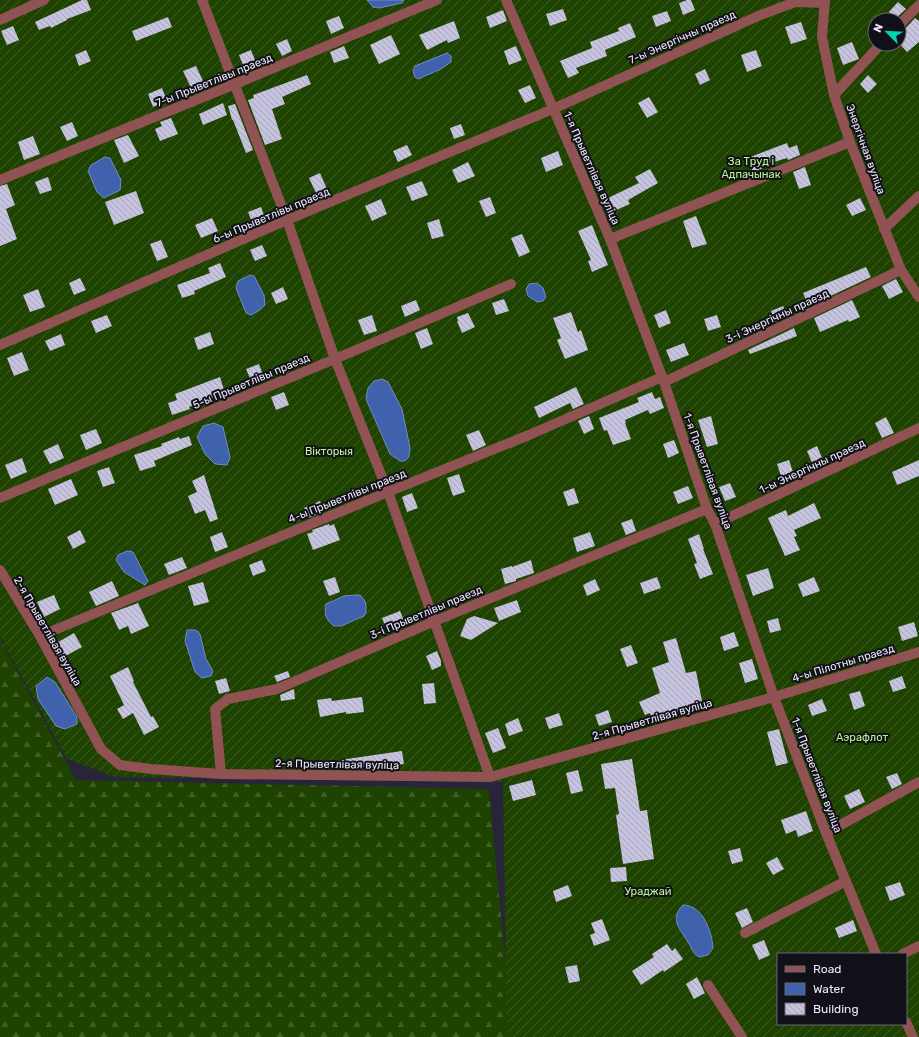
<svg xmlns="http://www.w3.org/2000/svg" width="919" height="1037" font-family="Rubik,sans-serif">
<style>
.forest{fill:url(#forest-firs)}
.garden{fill:url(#garden-furrows);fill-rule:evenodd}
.water{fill:#4062ac;stroke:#748bc3}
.building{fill:url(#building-back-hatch)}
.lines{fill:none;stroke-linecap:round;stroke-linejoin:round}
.minor{stroke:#905253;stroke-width:10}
.labels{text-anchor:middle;stroke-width:4;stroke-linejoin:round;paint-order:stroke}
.street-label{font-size:11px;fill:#eceaf8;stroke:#110f18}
.park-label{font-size:11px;fill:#b7fb90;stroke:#110f18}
</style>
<defs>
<pattern id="forest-firs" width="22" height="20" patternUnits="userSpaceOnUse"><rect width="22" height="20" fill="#1e4200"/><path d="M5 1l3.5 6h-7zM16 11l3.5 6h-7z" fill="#3f5d26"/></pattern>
<pattern id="garden-furrows" width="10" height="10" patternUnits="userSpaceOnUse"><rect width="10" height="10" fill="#1e4200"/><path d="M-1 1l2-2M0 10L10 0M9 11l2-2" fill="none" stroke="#3f5d26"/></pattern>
<pattern id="building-back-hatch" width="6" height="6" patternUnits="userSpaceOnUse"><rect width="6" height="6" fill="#c6c3de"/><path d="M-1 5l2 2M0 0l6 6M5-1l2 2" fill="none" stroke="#a6a4b9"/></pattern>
</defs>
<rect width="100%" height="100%" fill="#282439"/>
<polygon class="forest" points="0,639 76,780 489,789 512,1032 511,1037 0,1037"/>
<path class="garden" d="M 0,0 L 919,0 L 919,1037 L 507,1037 L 503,782 L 115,777 L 67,759 L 0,637 ZM 875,20 L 899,20 L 899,44 L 875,44 ZM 778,954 L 906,954 L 906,1024 L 778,1024 Z"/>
<g class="water">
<polygon points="367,0 404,0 402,3 379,8 373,7"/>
<polygon points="447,53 451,56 451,62 441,69 418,79 415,77 413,71 415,66"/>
<polygon points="105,157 110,158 121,180 120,190 104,198 97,192 88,171 91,165"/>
<polygon points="250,275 254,276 264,295 265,305 261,309 251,315 246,313 236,288 238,281"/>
<polygon points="537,283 543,288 546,297 543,301 537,302 528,296 526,289 529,284"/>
<polygon points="382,379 388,382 402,409 410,448 409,457 405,461 400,461 390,454 366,399 368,388 374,381"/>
<polygon points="214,423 223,427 230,457 227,465 215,464 205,454 197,437 203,426"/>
<polygon points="127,551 133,552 148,581 145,585 124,572 116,560 118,555"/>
<path d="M 355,595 L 360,595 L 365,601 L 366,606 L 366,612 L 364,616 L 341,626 L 334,626 C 325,619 324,614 326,604 L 344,596 Z"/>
<polygon points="187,630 196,630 200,634 206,659 213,671 211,676 202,678 195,672 185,641"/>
<polygon points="47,677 55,682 77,717 77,724 65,729 56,726 38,699 36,686"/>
<path d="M 683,905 C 703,905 712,932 713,948 L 708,955 L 699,957 C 692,953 692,948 688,942 C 680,929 669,919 683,905 Z"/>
</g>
<g class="building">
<polygon points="82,0 87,0 91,10 67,19 67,20 51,28 50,26 39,30 35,22"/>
<polygon points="687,0 691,0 695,10 683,15 679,3"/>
<polygon points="898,2 906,9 896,18 889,12"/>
<polygon points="563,9 567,20 550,26 546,14"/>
<polygon points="503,10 507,21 490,28 486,17"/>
<polygon points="667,11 671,21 656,27 652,16"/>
<polygon points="339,16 344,28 331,34 326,21"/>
<polygon points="168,17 172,27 136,41 132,31"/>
<polygon points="915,18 919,21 919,42 907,52 899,43 899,31 904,30"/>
<polygon points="454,21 460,38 448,43 447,40 427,50 419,35"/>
<polygon points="801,22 807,39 791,44 785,27"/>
<polygon points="630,23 636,37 605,50 607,56 576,68 579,73 568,78 560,61 592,48 590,42 619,31 618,28"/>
<polygon points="13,26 19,40 7,45 1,31"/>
<polygon points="391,35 400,54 379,64 370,45"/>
<polygon points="287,39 292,51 282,56 276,44"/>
<polygon points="852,42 859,59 843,65 837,48"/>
<polygon points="344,46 349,58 334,63 330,52"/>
<polygon points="516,46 522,60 509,65 504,51"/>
<polygon points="86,50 91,61 79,66 75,55"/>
<polygon points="251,50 257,65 245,70 239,55"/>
<polygon points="756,50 762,66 747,72 741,55"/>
<polygon points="196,66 205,85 192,90 183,71"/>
<polygon points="705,69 710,80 700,85 695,74"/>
<polygon points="307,75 311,84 282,97 285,104 272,109 282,139 265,145 248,100 254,98 253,95"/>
<polygon points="868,75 877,84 868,93 860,84"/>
<polygon points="530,85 536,98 525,103 518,90"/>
<polygon points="162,88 167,101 153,107 148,94"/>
<polygon points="649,97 658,112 647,118 638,103"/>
<polygon points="223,103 227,115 203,125 199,114"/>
<polygon points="235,104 253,150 246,153 233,120 232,120 228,106"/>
<polygon points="171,118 178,134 160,141 155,129 162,126 160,122"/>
<polygon points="72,122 78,136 67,141 60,127"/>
<polygon points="461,124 465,135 454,139 450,128"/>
<polygon points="128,135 139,156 124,163 114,140"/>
<polygon points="33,136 40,154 24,160 18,142"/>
<polygon points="787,143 789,148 797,145 800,155 788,160 787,158 764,165 765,167 753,172 748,158"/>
<polygon points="407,145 412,155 398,162 393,151"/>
<polygon points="558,151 563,165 546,172 541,158"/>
<polygon points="468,162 475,176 458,183 452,170"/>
<polygon points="805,167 811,185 799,189 793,172"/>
<polygon points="650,169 658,183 628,200 630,204 614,211 608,198 639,183 635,177"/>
<polygon points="320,173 327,189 316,193 309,178"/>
<polygon points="48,177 52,190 40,194 35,182"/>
<polygon points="422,181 428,195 412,201 406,187"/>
<polygon points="7,184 15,205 6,209 17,239 0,246 0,186"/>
<polygon points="136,191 144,213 114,225 105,202"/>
<polygon points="490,197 496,213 486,217 479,201"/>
<polygon points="860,198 866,210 852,216 846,205"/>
<polygon points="381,199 387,214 372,221 365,206"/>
<polygon points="261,207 265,218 252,222 248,212"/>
<polygon points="696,216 707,244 692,248 683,221"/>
<polygon points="212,218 218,231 201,238 195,225"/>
<polygon points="439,219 444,236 432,239 427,223"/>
<polygon points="592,225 608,265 592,272 588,261 591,260 578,231"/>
<polygon points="522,234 530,252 519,257 511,238"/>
<polygon points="161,240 168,257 157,261 150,244"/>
<polygon points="262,245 267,256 255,261 250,250"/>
<polygon points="220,263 226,277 194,291 195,294 182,298 177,285 210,273 208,268"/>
<polygon points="866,267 871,277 809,306 808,305 803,293"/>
<polygon points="80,278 86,290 74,295 69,283"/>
<polygon points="896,279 903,292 889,299 882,286"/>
<polygon points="283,287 288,299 276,304 271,293"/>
<polygon points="38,289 45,307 30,312 23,295"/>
<polygon points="504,299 509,311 496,315 492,303"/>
<polygon points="416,300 420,310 405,317 401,306"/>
<polygon points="852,300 860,317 849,322 848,320 820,332 814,318"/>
<polygon points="783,306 788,316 775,322 771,311"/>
<polygon points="666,310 671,323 659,328 654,315"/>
<polygon points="571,312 578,332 581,330 588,350 565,359 557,340 561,338 553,318"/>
<polygon points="468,313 475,327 462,333 457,321 458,321 457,317"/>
<polygon points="107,315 112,326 96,333 91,321"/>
<polygon points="372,315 377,331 364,335 358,320"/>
<polygon points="717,315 721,327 708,331 704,319"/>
<polygon points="427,328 433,344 421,349 415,333"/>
<polygon points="794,328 797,336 750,354 748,350"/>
<polygon points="210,332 214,344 198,350 194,338"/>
<polygon points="61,334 65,345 50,351 45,341"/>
<polygon points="684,343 689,355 671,362 666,350"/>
<polygon points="22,352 29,370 14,376 7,358"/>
<polygon points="259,364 264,378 252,383 246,369"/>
<polygon points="220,377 225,393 189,407 190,409 172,415 168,403 177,400 175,394"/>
<polygon points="576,387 584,404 573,409 570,403 539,418 534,407"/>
<polygon points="284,392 289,405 276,410 271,397"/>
<polygon points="652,392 655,399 660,397 664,408 650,414 648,410 625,420 626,422 625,423 631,439 613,445 607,430 604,431 599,418 639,402 637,398"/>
<polygon points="589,416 594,429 584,434 578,421"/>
<polygon points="711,416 718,444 707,447 698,420"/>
<polygon points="886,417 894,433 882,438 875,423"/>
<polygon points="96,429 102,443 86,450 80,435"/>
<polygon points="479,430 486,445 473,451 466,435"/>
<polygon points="189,436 192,445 154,461 156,466 140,471 134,455 162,446 161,444 179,437 180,439"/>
<polygon points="674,440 679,453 668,458 663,444"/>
<polygon points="58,444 64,458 50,464 43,451"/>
<polygon points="817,446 823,460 813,465 807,451"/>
<polygon points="22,458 27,472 11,479 5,465"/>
<polygon points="789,460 794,475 782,479 777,464"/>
<polygon points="919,460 919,476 897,485 892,472"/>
<polygon points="109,467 115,483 103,487 97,471"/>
<polygon points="459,474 465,492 453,496 447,478"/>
<polygon points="204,475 218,519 210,522 205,510 195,514 188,496 197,492 192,481"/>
<polygon points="71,479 78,495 55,505 48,489"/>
<polygon points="730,483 736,497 725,501 719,487"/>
<polygon points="688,486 693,498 678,504 673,492"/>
<polygon points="574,488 579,503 568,506 563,492"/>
<polygon points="412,493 418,508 407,512 402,497"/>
<polygon points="320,501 324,511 308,518 304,508"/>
<polygon points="814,503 821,518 794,530 797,536 794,537 800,550 785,556 768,518 786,510 788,516"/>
<polygon points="632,519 636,531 626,535 621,523"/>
<polygon points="329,524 330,526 334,524 340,540 313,550 307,534 313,532 312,530"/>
<polygon points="80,530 86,542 73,549 67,537"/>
<polygon points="222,532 228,547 215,552 210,537"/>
<polygon points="590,532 595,546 577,552 573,538"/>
<polygon points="699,534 704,549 703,549 713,574 700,579 694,564 697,563 688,539"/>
<polygon points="182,557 187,568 169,575 164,564"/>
<polygon points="262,560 266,571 253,576 249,565"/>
<polygon points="531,560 534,573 516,579 516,581 505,584 501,569 512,566 512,567"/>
<polygon points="768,568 774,588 753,596 746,575"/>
<polygon points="335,577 340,592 329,596 323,581"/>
<polygon points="657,577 661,588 644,594 640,583"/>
<polygon points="814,577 820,591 803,597 798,584"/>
<polygon points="595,579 600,590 587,596 583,585"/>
<polygon points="112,581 119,596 96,606 89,592"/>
<polygon points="203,582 209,602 194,606 188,586"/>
<polygon points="54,595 60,609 44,617 37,602"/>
<polygon points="517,600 521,612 499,621 494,608"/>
<polygon points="138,603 149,626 131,634 128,626 119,630 111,613"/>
<polygon points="400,611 406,625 388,633 382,618"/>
<polygon points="474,616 498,623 471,640 460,636 467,619"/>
<polygon points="778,618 781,630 770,633 767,621"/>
<polygon points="914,622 918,636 902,641 898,627"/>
<polygon points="734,632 739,646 724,651 720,637"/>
<polygon points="74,633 82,647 60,659 53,645"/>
<polygon points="676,638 686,673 696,671 703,706 669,714 670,717 653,722 650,713 645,715 639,702 660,693 652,668 669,662 663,642"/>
<polygon points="631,645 638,663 627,667 620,649"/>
<polygon points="437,651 441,661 441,666 432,670 426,656"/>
<polygon points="752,659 758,679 745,683 739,663"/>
<polygon points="128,667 134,681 133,682 151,717 153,716 159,727 144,735 133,713 123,719 117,709 124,705 110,676"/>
<polygon points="288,671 290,677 277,682 274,676"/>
<polygon points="902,676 906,688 893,692 889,681"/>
<polygon points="226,678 230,691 219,694 215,681"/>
<polygon points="434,683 436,703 424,704 422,684"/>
<polygon points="294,689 295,699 281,701 280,695"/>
<polygon points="860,691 865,706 854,710 849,694"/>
<polygon points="362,697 364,712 346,714 346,712 320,717 317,700 331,698 332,701"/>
<polygon points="822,699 827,711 812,716 808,705"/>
<polygon points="608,710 612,722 599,726 595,715"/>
<polygon points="559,713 563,725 549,729 545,718"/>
<polygon points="518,718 523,731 509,736 505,724"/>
<polygon points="498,728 506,748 493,753 485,733"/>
<polygon points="779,729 788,763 776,766 767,732"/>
<polygon points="402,751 404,764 379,767 340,767 340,760"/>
<polygon points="632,759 640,811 647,810 654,859 623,864 616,815 619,814 615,788 605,789 601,764"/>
<polygon points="578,770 583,791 571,794 566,773"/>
<polygon points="897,773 902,784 892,789 886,777"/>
<polygon points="532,780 536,795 513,801 509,786"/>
<polygon points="859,789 865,802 850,809 844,796"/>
<polygon points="806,811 813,831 798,837 796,830 786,834 781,820"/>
<polygon points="740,848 743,861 732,864 728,851"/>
<polygon points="777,857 784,869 773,875 766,863"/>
<polygon points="626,867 627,881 611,882 610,868"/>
<polygon points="900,882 905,895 890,901 885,887"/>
<polygon points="568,885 572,896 556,902 553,891"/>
<polygon points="747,908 753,922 742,928 735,913"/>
<polygon points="602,919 610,940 594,946 590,935 595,933 591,923"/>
<polygon points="853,920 857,931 839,938 835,928"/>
<polygon points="764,940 770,955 759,960 752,945"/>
<polygon points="667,944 672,951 675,948 683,959 664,972 663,970 641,985 632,971 654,957 652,954"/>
<polygon points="577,965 580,981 569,983 565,967"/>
<polygon points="697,977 705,993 694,999 686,984"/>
</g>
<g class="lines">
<g class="minor">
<polyline points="202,0 287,220 335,359 388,492 490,777"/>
<polyline points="506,0 610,239 664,382 707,509 715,524 774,697 826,833 876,954"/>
<polyline points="825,0 822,37 834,95 850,142 901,270 919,297"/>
<polyline points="0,20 44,0"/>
<polyline points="899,25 919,5"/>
<polyline points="834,95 881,44"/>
<polyline points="0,180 235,84 437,0"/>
<polyline points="884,229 919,196"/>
<polyline points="610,239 850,142"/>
<polyline points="0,345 287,220 553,109 758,16 795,2 825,3"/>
<polyline points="664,382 901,270"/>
<polyline points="0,498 335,359 511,284"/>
<polyline points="715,524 919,428"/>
<polyline points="0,570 40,636 101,749 120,765 151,769 221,774 490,777 774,697 919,652"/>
<polyline points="40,636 388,492 529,435 662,377"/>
<polyline points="221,774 215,709 228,699 277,689 435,621 707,509"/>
<polyline points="826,833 919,782"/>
<polyline points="745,933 846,881"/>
<polyline points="903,954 919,946"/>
<polyline points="708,985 742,1037"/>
<polyline points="906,1022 913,1037"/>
</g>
</g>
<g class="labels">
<g class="street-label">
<text transform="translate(682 37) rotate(-24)" y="4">7-ы Энергічны праезд</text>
<text transform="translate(214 80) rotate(-22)" y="4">7-ы Прыветлівы праезд</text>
<text transform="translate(866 149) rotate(70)" y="4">Энергічная вуліца</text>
<text transform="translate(592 168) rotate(66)" y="4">1-я Прыветлівая вуліца</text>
<text transform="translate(271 215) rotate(-23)" y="4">6-ы Прыветлівы праезд</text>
<text transform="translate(777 316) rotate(-25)" y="4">3-і Энергічны праезд</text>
<text transform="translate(251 381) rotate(-23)" y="4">5-ы Прыветлівы праезд</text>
<text transform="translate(812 466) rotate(-25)" y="4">1-ы Энергічны праезд</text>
<text transform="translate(708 471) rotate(70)" y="4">1-я Прыветлівая вуліца</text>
<text transform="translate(347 496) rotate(-22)" y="4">4-ы Прыветлівы праезд</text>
<text transform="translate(426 612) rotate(-23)" y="4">3-і Прыветлівы праезд</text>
<text transform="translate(48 631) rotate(60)" y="4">2-я Прыветлівая вуліца</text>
<text transform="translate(843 663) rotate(-17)" y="4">4-ы Пілотны праезд</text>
<text transform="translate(652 719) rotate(-16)" y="4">2-я Прыветлівая вуліца</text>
<text transform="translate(337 764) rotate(1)" y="4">2-я Прыветлівая вуліца</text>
<text transform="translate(817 775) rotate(69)" y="4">1-я Прыветлівая вуліца</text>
</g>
<g class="park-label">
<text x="751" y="165">За Труд і<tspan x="751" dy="13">Адпачынак</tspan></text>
<text x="329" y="455">Вікторыя</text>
<text x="862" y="741">Аэрафлот</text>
<text x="648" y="895">Ураджай</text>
</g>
</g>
<rect x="777" y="953" width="130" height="72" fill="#110f18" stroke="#696772"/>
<rect x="785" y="966" width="20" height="6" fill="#905253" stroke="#696772"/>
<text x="813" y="973" font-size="12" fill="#eceaf8">Road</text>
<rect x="785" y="983" width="20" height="12" fill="#4062ac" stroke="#696772"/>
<text x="813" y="993" font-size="12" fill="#eceaf8">Water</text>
<rect x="785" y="1003" width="20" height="12" fill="url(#building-back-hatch)" stroke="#696772"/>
<text x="813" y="1013" font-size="12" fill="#eceaf8">Building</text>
<g transform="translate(887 32) rotate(294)"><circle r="19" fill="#110f18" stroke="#696772"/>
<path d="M0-3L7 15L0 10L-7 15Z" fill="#01d5b6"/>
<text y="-6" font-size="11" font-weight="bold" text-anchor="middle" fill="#eceaf8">N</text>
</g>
</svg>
